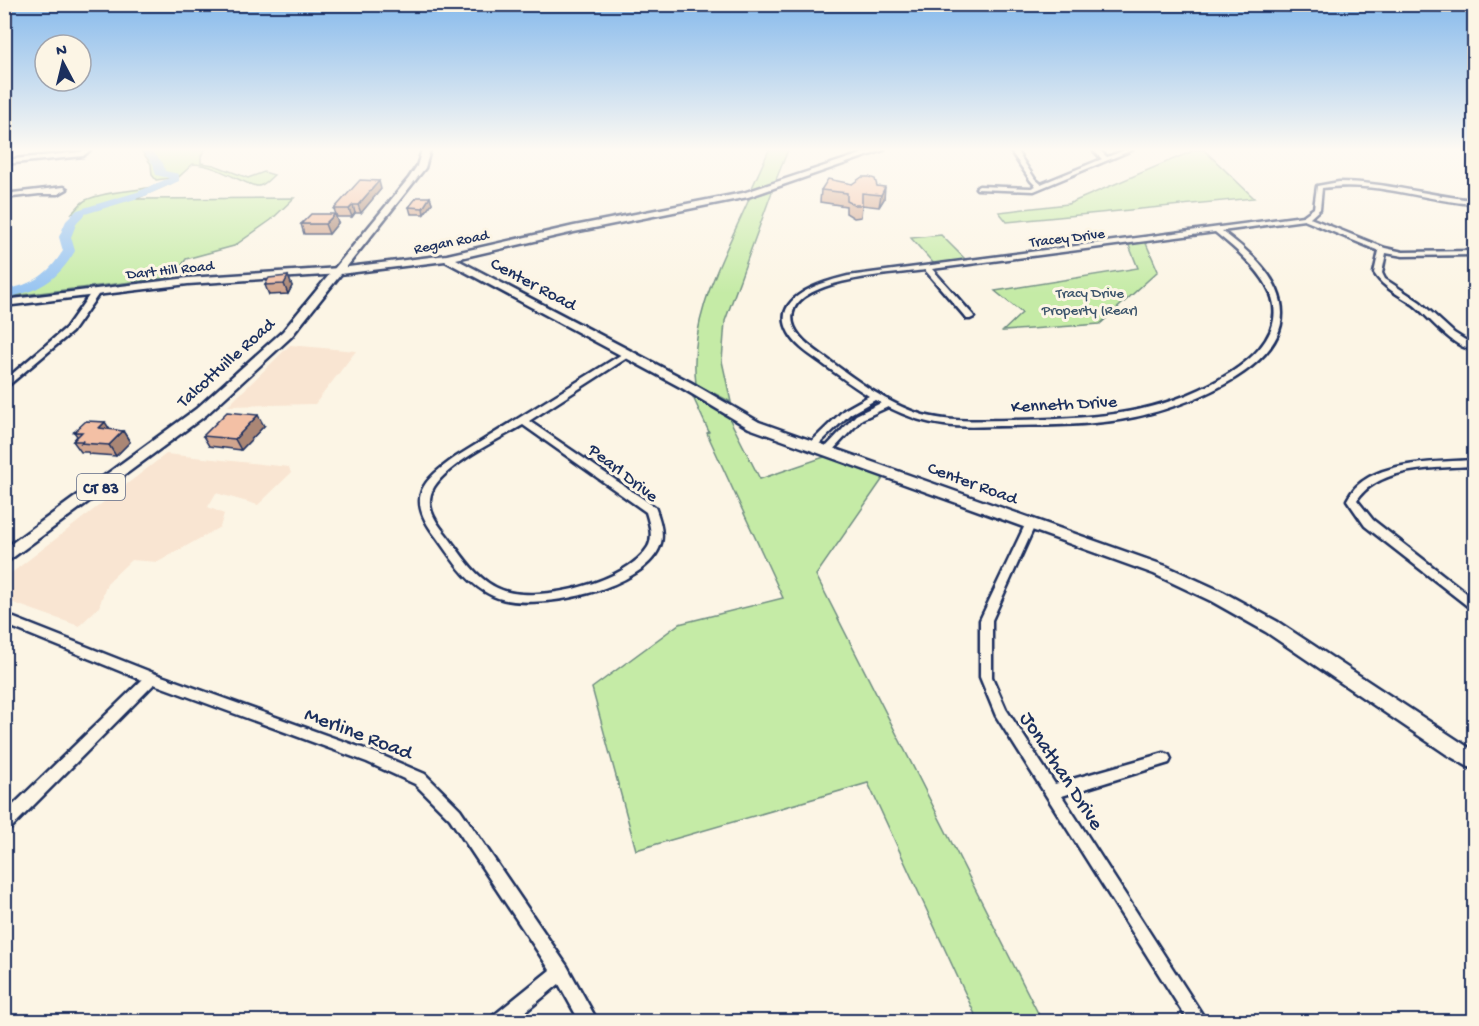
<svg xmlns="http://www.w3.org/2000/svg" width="1479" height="1026" font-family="'Gochi Hand',sans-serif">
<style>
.built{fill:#f9e5d2}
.green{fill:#c5eba6;stroke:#708d82;stroke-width:1.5}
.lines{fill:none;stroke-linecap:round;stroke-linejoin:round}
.river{fill:#97c4f1;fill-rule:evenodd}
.street-casing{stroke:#1b2f5e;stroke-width:5}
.secondary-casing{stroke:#1b2f5e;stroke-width:5}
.primary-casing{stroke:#1b2f5e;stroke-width:5}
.street{fill:#fcf5e5;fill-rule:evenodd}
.secondary{fill:#fcf5e5;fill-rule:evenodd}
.primary{fill:#fcf5e5;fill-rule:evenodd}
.wall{fill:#d1a58e;stroke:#1b2f5e;stroke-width:1.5}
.shaded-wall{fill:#aa8674;stroke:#1b2f5e;stroke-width:1.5}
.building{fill:#f3c0a5;stroke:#1b2f5e;stroke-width:1.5}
.labels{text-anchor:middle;stroke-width:6;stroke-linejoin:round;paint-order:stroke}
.far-street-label{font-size:15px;fill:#1b2f5e;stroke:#fcf5e5}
.far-park-label{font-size:15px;fill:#3d556c;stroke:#fcf5e5}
.shield{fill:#fcf5e5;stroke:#5e6a86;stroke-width:1.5}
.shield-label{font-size:16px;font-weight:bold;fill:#1b2f5e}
.street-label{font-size:18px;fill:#1b2f5e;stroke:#fcf5e5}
.near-street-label{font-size:21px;fill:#1b2f5e;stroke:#fcf5e5}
</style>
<rect width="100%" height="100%" fill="#fcf5e5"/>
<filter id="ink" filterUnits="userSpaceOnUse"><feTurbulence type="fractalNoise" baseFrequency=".0167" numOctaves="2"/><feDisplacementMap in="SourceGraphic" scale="12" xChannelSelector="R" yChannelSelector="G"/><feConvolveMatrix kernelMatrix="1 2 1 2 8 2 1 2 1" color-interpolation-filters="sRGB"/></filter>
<g filter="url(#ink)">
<g class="built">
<polygon points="290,345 356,351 315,404 228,406"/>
<polygon points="166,454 289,467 291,473 258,505 216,493 208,507 224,514 220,527 158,562 131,560 107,583 99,607 79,626 5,600 5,578"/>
</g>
<g class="green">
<path d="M 141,150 L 205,150 L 201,156 L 201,163 L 214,165 L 248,178 L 264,172 L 274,175 C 269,179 266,184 259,186 C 249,188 217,164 193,164 L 172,183 L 136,199 L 294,198 L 271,220 L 234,246 L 186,259 L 174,277 L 5,297 L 5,294 C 39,289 52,281 69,251 L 65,238 L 78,214 L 72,213 C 77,209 80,203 86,200 C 113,188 144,194 171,180 L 171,178 L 156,180 L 152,175 L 151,164 Z"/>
<polygon points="769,150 788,150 775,182 751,190"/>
<polygon points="1195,150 1204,150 1254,198 1007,222 999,212 1068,204"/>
<path d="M 773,189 L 725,321 L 722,361 L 731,402 L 696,384 C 688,316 724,257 750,197 Z"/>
<polygon points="941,235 967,261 935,265 911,238"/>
<polygon points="1145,241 1158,271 1100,324 1003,331 1022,313 995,291 1138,268 1128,243"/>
<polygon points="693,397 728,416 760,479 827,456 884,477 816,575 1042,1021 978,1021 868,783 636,850 592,688 679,624 783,598 711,442 707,433 709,432"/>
</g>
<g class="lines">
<path class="river" d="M 141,150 L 151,150 L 163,163 L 165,171 L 179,174 L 179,181 L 145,196 L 85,214 L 77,222 L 71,237 L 75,251 C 57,281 38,292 4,298 L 4,290 C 32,285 48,275 63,251 L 59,237 L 66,221 L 77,210 L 137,192 L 169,178 L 156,175 L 153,164 Z"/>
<defs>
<g id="street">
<polygon points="84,150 90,150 83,156 4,164 4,160 81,152"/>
<polygon points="1010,150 1016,150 1035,179 1041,184 1102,159 1093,150 1099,150 1107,157 1125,150 1132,150 1034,191 977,189 976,188 979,186 1031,188 1036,186 1031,181"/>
<path d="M 1339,182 C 1385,182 1429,196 1474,200 L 1474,204 C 1422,200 1375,180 1322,188 L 1320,209 L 1310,218 L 1385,248 L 1403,252 L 1474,251 L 1474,255 L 1403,256 L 1386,253 L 1382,273 L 1385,279 L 1420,302 L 1454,333 L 1473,345 L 1473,349 C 1455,350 1428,316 1414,305 C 1400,295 1383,288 1374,273 L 1379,251 L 1304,220 L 1222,231 C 1247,250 1282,278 1282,313 C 1283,371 1182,407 1135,417 C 1094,426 1050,425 1008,426 C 987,426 965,428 944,425 C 925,423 906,416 888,407 L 862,419 L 831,452 L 825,452 L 823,450 L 825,448 L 856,415 L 881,403 L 875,400 L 850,414 L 816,447 L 813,448 L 808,445 L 844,410 L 869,396 C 854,387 841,377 827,367 C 814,357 797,348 789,333 C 769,297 823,282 848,276 L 1303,216 L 1314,208 L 1317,186 ZM 1215,232 C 1251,262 1300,301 1259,349 C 1246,364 1228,375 1211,384 C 1147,417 1084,419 1013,420 C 983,420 953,423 923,415 C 887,404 856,380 826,358 C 812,348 785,331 794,309 C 808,278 894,274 925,270 L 967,319 L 970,319 L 974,317 L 973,315 L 932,269 Z"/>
<polygon points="64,187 67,189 58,194 39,194 4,198 4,194"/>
<polygon points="93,290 100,292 72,332 4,389 4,381 66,328"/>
<path d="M 627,351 L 630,352 L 630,356 L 529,421 L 655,507 C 659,517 664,532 661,543 C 649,589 532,614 493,596 C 466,584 451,557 434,534 C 406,497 423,480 456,457 ZM 523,425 L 646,512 C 649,522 654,537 648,547 C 627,582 539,604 502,590 C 476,581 461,553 445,533 C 434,520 424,504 434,487 C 449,463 497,440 523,425 Z"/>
<path d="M 1474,460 L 1474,466 C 1438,468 1379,466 1357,500 L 1373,520 L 1474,599 L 1474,610 L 1470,608 L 1365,526 L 1347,500 C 1350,495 1353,489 1358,485 C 1385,461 1439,462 1474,460 Z"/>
<polygon points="1031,519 1036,523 992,620 992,677 1006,709 1055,784 1164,753 1169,755 1171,759 1169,763 1062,796 1207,1022 1189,1022 996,716 980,677 980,620 1026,523"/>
<polygon points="4,614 156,674 376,753 425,774 460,809 567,966 598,1022 580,1022 559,984 513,1022 491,1022 493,1016 550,970 450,819 415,784 367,762 154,684 9,830 4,832 4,814 142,680 4,624"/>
</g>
<polygon id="secondary" points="873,150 884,150 748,197 574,232 456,259 690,382 759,422 1166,566 1223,592 1278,622 1474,751 1474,770 1446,754 1266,632 1211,601 1154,574 749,428 682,388 445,261 340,274 188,284 4,306 4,300 188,278 340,268 447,255 574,226 743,193"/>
<polygon id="primary" points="422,150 430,150 425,168 291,337 206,415 4,564 4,549 196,409 283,331 409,178 417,166"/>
</defs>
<use href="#street" class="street-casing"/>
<use href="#secondary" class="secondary-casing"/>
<use href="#primary" class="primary-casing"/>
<use href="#street" class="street"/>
<use href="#secondary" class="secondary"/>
<use href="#primary" class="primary"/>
</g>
<g class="wall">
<polygon points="852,184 877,186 884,199 879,207 862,205 861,217 854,218 846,213 846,206 820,202 821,190"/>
<polygon points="381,189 361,213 355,213 352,217 337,217 334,209"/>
<polygon points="430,197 432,203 424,214 411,214 409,207"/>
<polygon points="338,223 329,234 304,234 301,224"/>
<polygon points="288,276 292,286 288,294 269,295 265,285"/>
<polygon points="264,426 241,450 209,446 203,436"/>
<polygon points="110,430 123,431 130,442 116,456 89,454 88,452 81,452 73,441 77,436 74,432"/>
</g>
<g class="shaded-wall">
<polygon points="379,181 381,189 361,213 358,205"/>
<polygon points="885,187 884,199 879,207 881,195"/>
<polygon points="430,197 432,203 424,214 423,208"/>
<polygon points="353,205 355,213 352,217 349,209"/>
<polygon points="335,214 338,223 329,234 325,224"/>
<polygon points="288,276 292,286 288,294 284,284"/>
<polygon points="258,415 264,426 241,450 235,439"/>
<polygon points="105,422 112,433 99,428"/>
<polygon points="123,431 130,442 116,456 109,445"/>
</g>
<g class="building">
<polygon points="862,177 869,177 875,179 877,186 885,187 881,195 862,193 862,205 855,205 847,201 847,193 821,190 828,179 852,184"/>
<polygon points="360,180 379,181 358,205 353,205 349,209 334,209"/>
<polygon points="417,197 430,197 423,208 409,207"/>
<polygon points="311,214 335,214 325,224 301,224"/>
<polygon points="288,276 284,284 265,285 269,278"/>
<polygon points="227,412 258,415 235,439 203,436"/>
<polygon points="86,421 105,422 99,428 123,431 109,445 81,443 83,441 73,441 82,432 74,432"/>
</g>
</g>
<linearGradient id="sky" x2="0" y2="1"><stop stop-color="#87baec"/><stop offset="0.51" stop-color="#fefaf3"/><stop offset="1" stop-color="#fefaf3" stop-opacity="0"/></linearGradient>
<rect width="1479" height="293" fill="url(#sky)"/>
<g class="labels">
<g class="far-street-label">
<text transform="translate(1067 237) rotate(-7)" y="5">Tracey Drive</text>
<text transform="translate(451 241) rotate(-11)" y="5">Regan Road</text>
<text transform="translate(170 269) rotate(-6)" y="5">Dart Hill Road</text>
</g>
<g class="far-park-label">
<text x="1090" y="297">Tracy Drive<tspan x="1090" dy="17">Property (Rear)</tspan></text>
</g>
<rect class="shield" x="77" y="474" width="48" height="26" rx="4.5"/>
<g class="shield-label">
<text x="101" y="493">CT 83</text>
</g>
<g class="street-label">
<text transform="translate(534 283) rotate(28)" y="6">Center Road</text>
<text transform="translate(225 362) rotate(-42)" y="6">Talcottville Road</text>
<text transform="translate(1064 403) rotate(-3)" y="6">Kenneth Drive</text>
<text transform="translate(624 472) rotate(38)" y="6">Pearl Drive</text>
<text transform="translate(973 482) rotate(20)" y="6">Center Road</text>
</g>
<g class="near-street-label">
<text transform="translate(359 732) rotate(21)" y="7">Merline Road</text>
<text transform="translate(1063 770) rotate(57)" y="7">Jonathan Drive</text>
</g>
</g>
<rect width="1479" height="1026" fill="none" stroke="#fcf5e5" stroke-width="24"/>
<rect x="12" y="12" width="1455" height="1002" fill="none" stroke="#1b2f5e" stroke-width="2" filter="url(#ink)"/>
<g transform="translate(63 63) rotate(353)"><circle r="28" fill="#fcf5e5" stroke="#a2a6af" stroke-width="1.5"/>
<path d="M0-4.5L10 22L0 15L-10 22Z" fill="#1b2f5e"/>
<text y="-9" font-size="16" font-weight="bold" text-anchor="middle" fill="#1b2f5e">N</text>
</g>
</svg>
